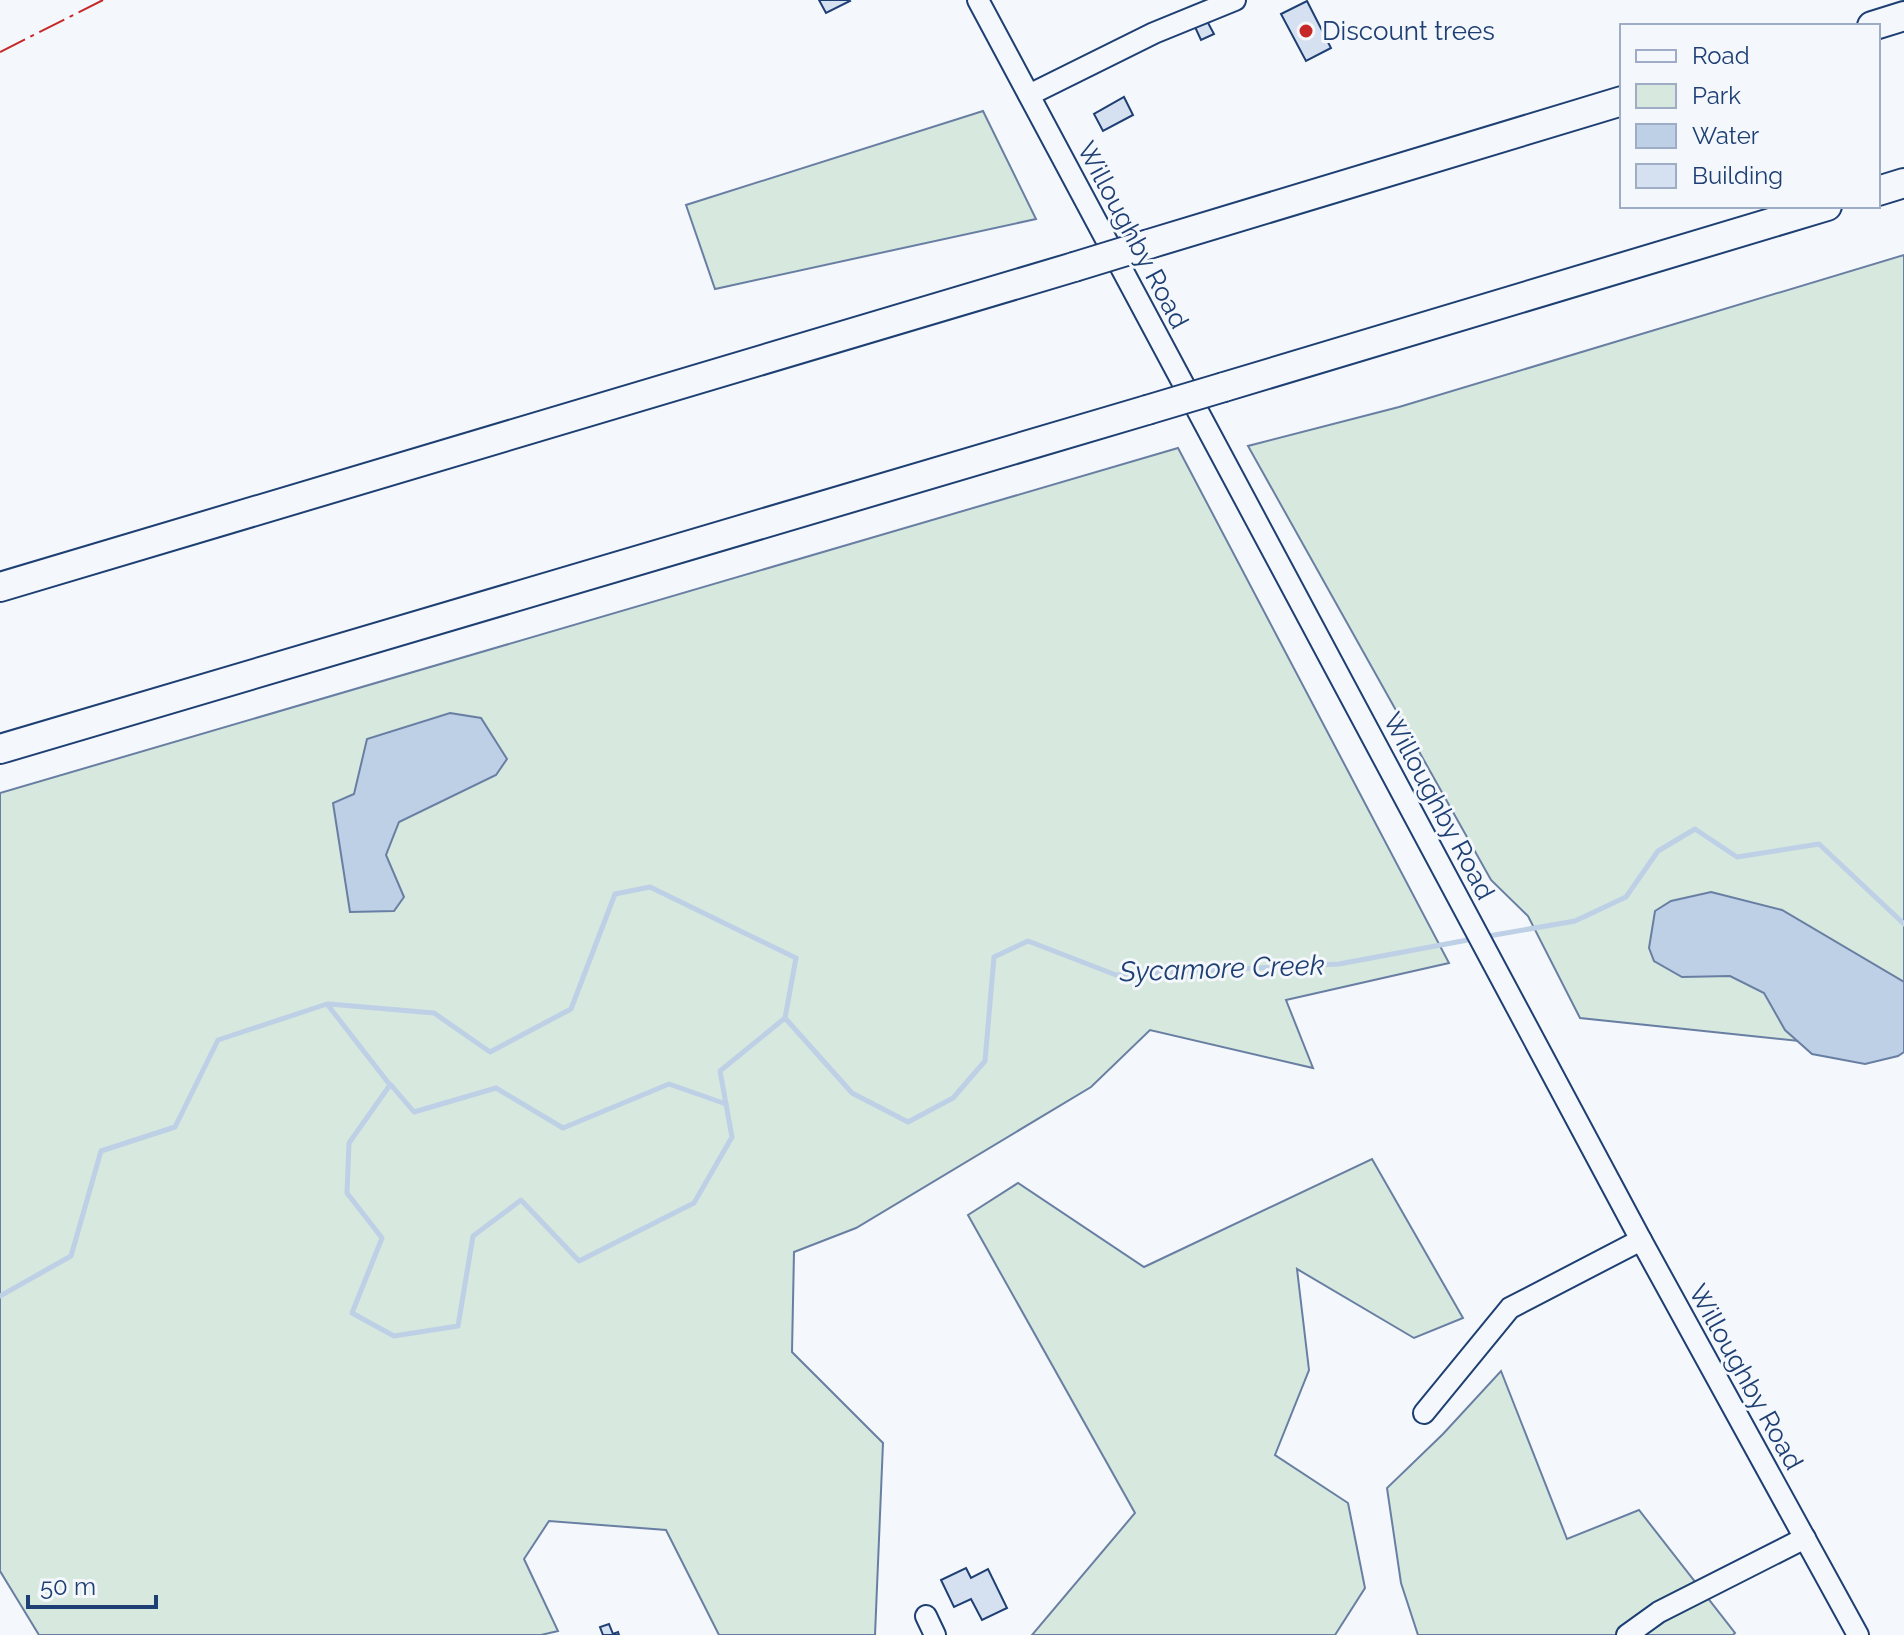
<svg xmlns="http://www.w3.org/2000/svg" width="1904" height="1635" font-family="Raleway,sans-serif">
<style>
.green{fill:#d7e8df;stroke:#687fa3;stroke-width:2}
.water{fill:#bed0e5;stroke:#687fa3;stroke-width:2}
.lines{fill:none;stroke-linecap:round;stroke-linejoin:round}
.stream{stroke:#bed0e5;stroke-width:5}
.building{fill:#d5e0f0;stroke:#1d3f73;stroke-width:2}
.minor-casing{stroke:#1d3f73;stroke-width:24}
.highway-casing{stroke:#1d3f73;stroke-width:32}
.minor{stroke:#f4f7fb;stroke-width:20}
.highway{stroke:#f4f7fb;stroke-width:28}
.highway-bridge-casing{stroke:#1d3f73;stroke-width:32;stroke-linecap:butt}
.highway-bridge{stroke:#f4f7fb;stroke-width:28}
.power{stroke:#c62828;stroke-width:2;stroke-dasharray:28 6 4 6;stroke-linecap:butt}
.poi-dot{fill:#c62828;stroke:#f4f7fb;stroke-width:3}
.labels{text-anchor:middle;stroke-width:6;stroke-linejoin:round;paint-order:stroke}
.poi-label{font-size:26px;fill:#1d3f73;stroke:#f4f7fb;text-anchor:start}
.street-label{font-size:26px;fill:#1d3f73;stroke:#f4f7fb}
.water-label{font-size:28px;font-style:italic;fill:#1d3f73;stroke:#f4f7fb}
</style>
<rect width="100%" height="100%" fill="#f4f7fb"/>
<g class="green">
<polygon points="983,111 1036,219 715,289 686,205"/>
<polygon points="1904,255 1904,1052 1580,1018 1528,916 1491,880 1248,446 1399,407"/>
<polygon points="1178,448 1449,963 1286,1000 1313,1068 1150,1030 1091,1087 856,1228 794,1252 792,1352 883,1443 875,1635 719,1635 666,1530 549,1521 524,1559 558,1631 541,1635 39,1635 0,1571 0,793"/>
<polygon points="1372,1159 1463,1318 1414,1338 1297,1269 1309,1370 1275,1455 1348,1503 1365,1588 1335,1635 1032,1635 1135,1513 968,1215 1018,1183 1144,1267"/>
<polygon points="1501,1371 1567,1539 1639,1510 1735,1633 1733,1635 1418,1635 1401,1583 1387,1488 1443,1434"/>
</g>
<g class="water">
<polygon points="450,713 481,718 507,759 496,775 399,822 386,855 404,897 394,911 350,912 333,803 354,794 367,739"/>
<polygon points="1711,892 1782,910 1904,982 1904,1052 1898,1056 1865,1064 1812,1054 1785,1030 1764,993 1730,976 1682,977 1654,961 1649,948 1655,911 1671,901"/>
</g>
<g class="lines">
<g class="stream">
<polyline points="1483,937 1575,921 1626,897 1658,851 1695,829 1737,857 1819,844 1904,924"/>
<polyline points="329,1004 434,1013 490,1052 571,1009 615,894 650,887 796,958 785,1018"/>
<polyline points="391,1085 414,1112 496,1088 563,1128 669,1084 726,1104"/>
<polyline points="0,1296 71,1256 101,1151 175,1127 218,1040 327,1004 390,1085 349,1143 347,1193 382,1238 352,1313 394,1336 458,1326 473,1236 521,1200 579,1261 694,1203 732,1137 720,1071 785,1018 852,1093 908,1122 953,1098 985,1061 994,957 1028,941 1116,975 1339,964 1473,939"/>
</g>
</g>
<g class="building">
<polygon points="819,0 849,0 850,1 826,13"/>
<polygon points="1307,1 1331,48 1306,61 1281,14"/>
<polygon points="1207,21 1214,34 1201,40 1195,27"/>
<polygon points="1124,97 1133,115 1103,131 1094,114"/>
<polygon points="966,1568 971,1578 988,1569 1007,1608 982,1620 971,1599 954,1607 941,1580"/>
<polygon points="609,1624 613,1634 618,1632 619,1635 603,1635 600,1627"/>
</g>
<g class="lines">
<defs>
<g id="minor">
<polyline points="978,0 1641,1240 1858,1635"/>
<polyline points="1029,95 1154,33 1235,0"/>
<polyline points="1424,1413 1510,1308 1641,1240"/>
<polyline points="926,1616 935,1635"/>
<polyline points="1627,1635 1659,1612 1805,1538"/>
</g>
<g id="highway">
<polyline points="1872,26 1904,16"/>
<polyline points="1878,191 1904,183"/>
<polyline points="1149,244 1622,101"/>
<polyline points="1224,387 1827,206"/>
<polyline points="0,587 1074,267"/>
<polyline points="0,749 1147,410"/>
</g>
</defs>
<use href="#minor" class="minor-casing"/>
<use href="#highway" class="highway-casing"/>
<use href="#minor" class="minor"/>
<use href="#highway" class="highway"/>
<defs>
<g id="highway-bridge">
<polyline points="1074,267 1149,244"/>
<polyline points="1147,410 1224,387"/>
</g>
</defs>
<use href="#highway-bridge" class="highway-bridge-casing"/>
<use href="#highway-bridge" class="highway-bridge"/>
<polyline class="power" points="0,52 103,0"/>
</g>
<circle class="poi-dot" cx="1306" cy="31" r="8"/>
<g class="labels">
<g class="poi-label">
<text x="1322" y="40">Discount trees</text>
</g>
<g class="street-label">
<text transform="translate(1133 235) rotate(62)" y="9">Willoughby Road</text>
<text transform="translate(1439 806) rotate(62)" y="9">Willoughby Road</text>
<text transform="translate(1746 1377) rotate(61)" y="9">Willoughby Road</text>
</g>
<g class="water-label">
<text transform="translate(1222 968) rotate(-2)" y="10">Sycamore Creek</text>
</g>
</g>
<rect x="1620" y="24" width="260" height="184" fill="#f4f7fb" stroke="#9eadc5" stroke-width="2"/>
<rect x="1636" y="50" width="40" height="12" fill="#f4f7fb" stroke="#9eadc5" stroke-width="2"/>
<text x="1692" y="64" font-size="24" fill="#1d3f73">Road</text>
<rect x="1636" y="84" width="40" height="24" fill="#d7e8df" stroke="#9eadc5" stroke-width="2"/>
<text x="1692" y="104" font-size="24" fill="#1d3f73">Park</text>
<rect x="1636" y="124" width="40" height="24" fill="#bed0e5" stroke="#9eadc5" stroke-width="2"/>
<text x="1692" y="144" font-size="24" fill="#1d3f73">Water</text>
<rect x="1636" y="164" width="40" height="24" fill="#d5e0f0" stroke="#9eadc5" stroke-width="2"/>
<text x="1692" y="184" font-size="24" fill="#1d3f73">Building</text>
<path d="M28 1595v12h128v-12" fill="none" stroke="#1d3f73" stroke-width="4"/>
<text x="40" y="1595" font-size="24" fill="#1d3f73" stroke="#f4f7fb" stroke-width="6" paint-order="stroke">50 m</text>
</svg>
